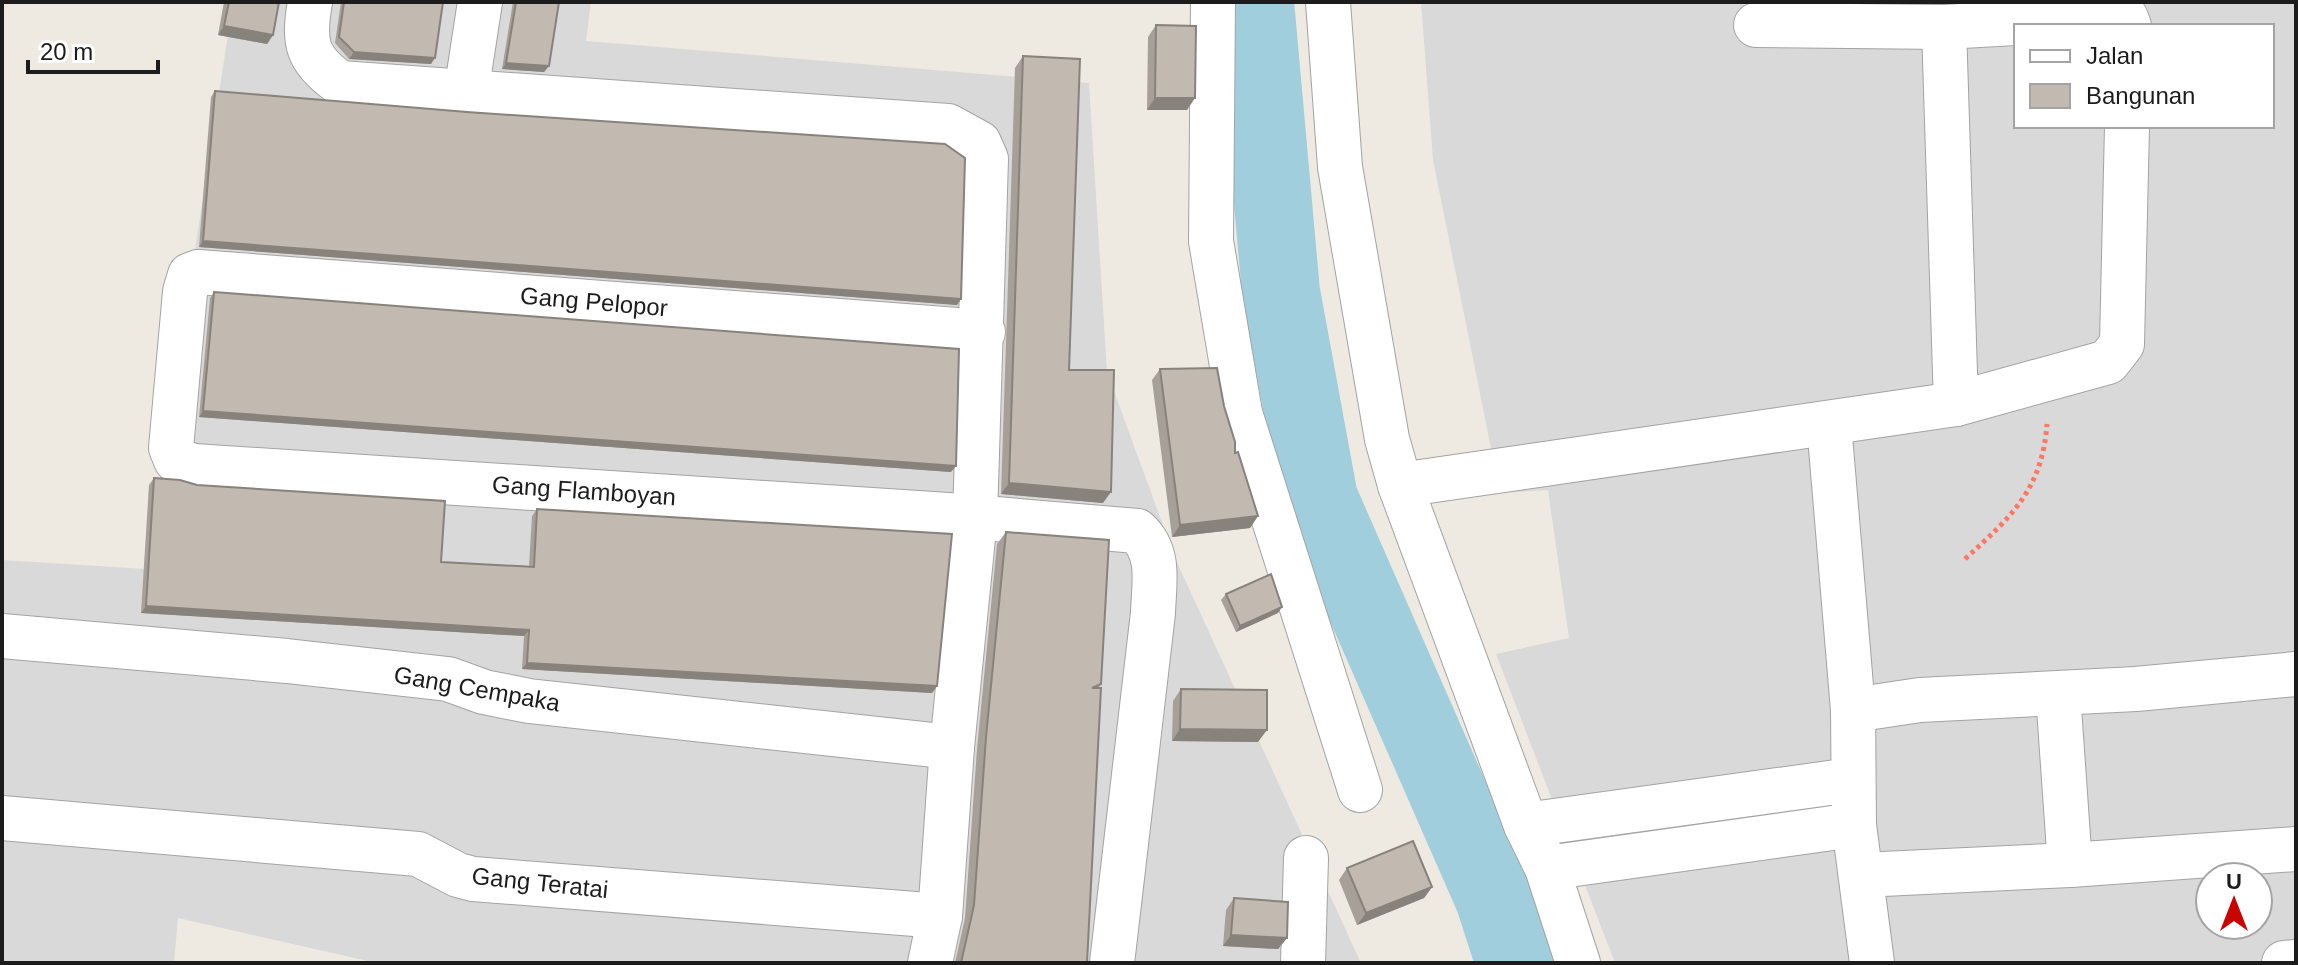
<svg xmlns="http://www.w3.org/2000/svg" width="2298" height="965" font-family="Arial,sans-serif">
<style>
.residential{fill:#dad9d9;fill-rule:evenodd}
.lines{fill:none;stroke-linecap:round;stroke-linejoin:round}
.river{stroke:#a0cedd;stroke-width:78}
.minor-casing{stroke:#a3a3a3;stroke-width:46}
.path{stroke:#fd7764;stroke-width:5;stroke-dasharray:4 4;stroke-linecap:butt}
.minor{stroke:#fff;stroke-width:44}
.wall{fill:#a7a098}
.shaded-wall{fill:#88827c}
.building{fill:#c2bab1;stroke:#88827c;stroke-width:2}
.labels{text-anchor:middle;stroke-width:8;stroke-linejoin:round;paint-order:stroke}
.street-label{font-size:24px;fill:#1c1c1c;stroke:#fff}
</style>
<rect width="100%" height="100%" fill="#eeeae2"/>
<g class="residential">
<polygon points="233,2 591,2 586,41 1089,83 1107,372 1175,558 1361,963 377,963 178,918 174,963 2,963 2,560 146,569"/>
<path d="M 1421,2 L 2296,2 L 2296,963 L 1615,963 L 1496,654 L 1569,638 L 1548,490 L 1500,493 L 1433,160 ZM 2016,26 L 2272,26 L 2272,126 L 2016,126 ZM 2210,877 L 2258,877 L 2258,925 L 2210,925 Z"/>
</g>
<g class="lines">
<polyline class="river" points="1255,2 1281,292 1319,499 1494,898 1515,963"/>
<defs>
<g id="minor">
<path d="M 310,2 C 303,42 306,59 340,83 L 948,126 L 979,143 L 986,159 L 975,518 L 952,747 L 940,916 L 930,963"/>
<polyline points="1213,2 1211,241 1240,413 1360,790"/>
<polyline points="1328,2 1340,167 1387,439 1400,485 1526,825 1547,868 1578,963"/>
<polyline points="1756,25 1944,27 2121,17 2126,18 2129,26"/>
<polyline points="1944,27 1956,404"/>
<polyline points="466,93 480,2"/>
<path d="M 983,332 L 198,272 L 190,275 L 185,292 L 171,448 L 176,460 L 194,466 L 948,515 L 1137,531 C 1161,553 1154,582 1153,613 L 1112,963"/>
<polyline points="1829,424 1853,710 1854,825 1872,963"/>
<polyline points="1400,485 1956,404 2108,362 2122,344 2127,126"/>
<polyline points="2,636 287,661 448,679 484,692 529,701 952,747"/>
<polyline points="2058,694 2070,865"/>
<polyline points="1853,710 1920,700 2136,689 2296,674"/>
<polyline points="2,818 418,854 458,875 473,879 940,916"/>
<polyline points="1526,825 1851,780"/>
<polyline points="1547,868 1854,825"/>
<polyline points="1862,875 2070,865 2296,849"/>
<polyline points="1303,963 1306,858"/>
<polyline points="2284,963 2296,962"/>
</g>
</defs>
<use href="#minor" class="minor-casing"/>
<path class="path" d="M 1965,559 C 2011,517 2042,490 2047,424"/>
<use href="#minor" class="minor"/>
</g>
<g class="wall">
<polygon points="224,2 279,2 273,35 267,44 218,35"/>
<polygon points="341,2 443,2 431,64 349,59 335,43"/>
<polygon points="513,2 559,2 549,66 544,72 502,69"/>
<polygon points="1156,25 1187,110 1147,110 1148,37"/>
<polygon points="1023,56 1069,370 1103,503 1001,494 1015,68"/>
<polygon points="215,91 961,299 957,305 199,247 211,97"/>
<polygon points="214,292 951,472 199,417 210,298"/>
<polygon points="1160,369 1224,406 1235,453 1258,516 1250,528 1172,537 1152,380"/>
<polygon points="154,478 441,562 529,566 532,516 537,509 937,686 932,693 522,669 524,636 141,613 149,485"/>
<polygon points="1006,532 1101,684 1098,688 1087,963 955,963 965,918 977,749 997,544"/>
<polygon points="1226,594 1278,613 1236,632 1221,600"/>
<polygon points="1181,689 1258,742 1172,741 1173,701"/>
<polygon points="1347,868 1432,887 1424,898 1357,925 1339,880"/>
<polygon points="1234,898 1287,938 1278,949 1223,946 1226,910"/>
</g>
<g class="shaded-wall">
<polygon points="224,26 273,35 267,44 218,35"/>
<polygon points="354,52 435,58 431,64 349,59"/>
<polygon points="506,63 549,66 544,72 502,69"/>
<polygon points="1155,98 1195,98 1187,110 1147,110"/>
<polygon points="203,241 961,299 957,305 199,247"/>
<polygon points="203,411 956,466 951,472 199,417"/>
<polygon points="1009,483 1111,492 1103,503 1001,494"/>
<polygon points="1258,516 1250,528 1172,537 1180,525"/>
<polygon points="146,606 529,630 524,636 141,613"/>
<polygon points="1282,607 1278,613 1236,632 1240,626"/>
<polygon points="527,663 937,686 932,693 522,669"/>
<polygon points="1180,729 1267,730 1258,742 1172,741"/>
<polygon points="1432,887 1424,898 1357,925 1366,913"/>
<polygon points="1231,935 1287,938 1278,949 1223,946"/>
</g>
<g class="building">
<polygon points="229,2 279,2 273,35 224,26"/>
<polygon points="344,2 443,2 435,58 354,52 339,37"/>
<polygon points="516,2 559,2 549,66 506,63"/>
<polygon points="1156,25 1196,26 1195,98 1155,98"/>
<polygon points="1023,56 1080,59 1069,370 1114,370 1111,492 1009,483"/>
<polygon points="215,91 467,112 945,144 965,158 961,299 203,241"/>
<polygon points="214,292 959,349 956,466 203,411"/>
<polygon points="1217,368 1224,406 1235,442 1235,453 1238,452 1258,516 1180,525 1160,369"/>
<polygon points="154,478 180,480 197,485 445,501 441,562 534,567 537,509 952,534 937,686 527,663 529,630 146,606"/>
<polygon points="1006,532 1109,540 1101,684 1092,688 1101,688 1087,963 961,963 974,905 986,737"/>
<polygon points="1271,574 1282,607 1240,626 1226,594"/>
<polygon points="1181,689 1267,690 1267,730 1180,729"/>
<polygon points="1413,841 1432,887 1366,913 1347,868"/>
<polygon points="1234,898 1288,902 1287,938 1231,935"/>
</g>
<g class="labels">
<g class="street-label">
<text transform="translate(594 302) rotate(5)" y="8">Gang Pelopor</text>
<text transform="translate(584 491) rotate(4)" y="8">Gang Flamboyan</text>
<text transform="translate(477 689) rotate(10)" y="8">Gang Cempaka</text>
<text transform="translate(540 883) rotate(6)" y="8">Gang Teratai</text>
</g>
</g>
<rect width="2298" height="965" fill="none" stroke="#1c1c1c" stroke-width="8"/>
<rect x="2014" y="24" width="260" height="104" fill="#ffffff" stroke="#a4a4a4" stroke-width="2"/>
<rect x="2030" y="50" width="40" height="12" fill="#ffffff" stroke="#a4a4a4" stroke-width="2"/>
<text x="2086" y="64" font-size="24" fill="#1c1c1c">Jalan</text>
<rect x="2030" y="84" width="40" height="24" fill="#c2bab1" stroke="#a4a4a4" stroke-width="2"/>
<text x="2086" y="104" font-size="24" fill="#1c1c1c">Bangunan</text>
<g transform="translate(2234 901)"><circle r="38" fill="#ffffff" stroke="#a4a4a4" stroke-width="2"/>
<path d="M0-6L14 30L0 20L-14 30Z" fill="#c90500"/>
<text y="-12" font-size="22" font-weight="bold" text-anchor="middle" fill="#1c1c1c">U</text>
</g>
<path d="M28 60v12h130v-12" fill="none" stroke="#1c1c1c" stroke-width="4"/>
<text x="40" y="60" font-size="24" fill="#1c1c1c" stroke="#ffffff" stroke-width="6" paint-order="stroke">20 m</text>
</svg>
